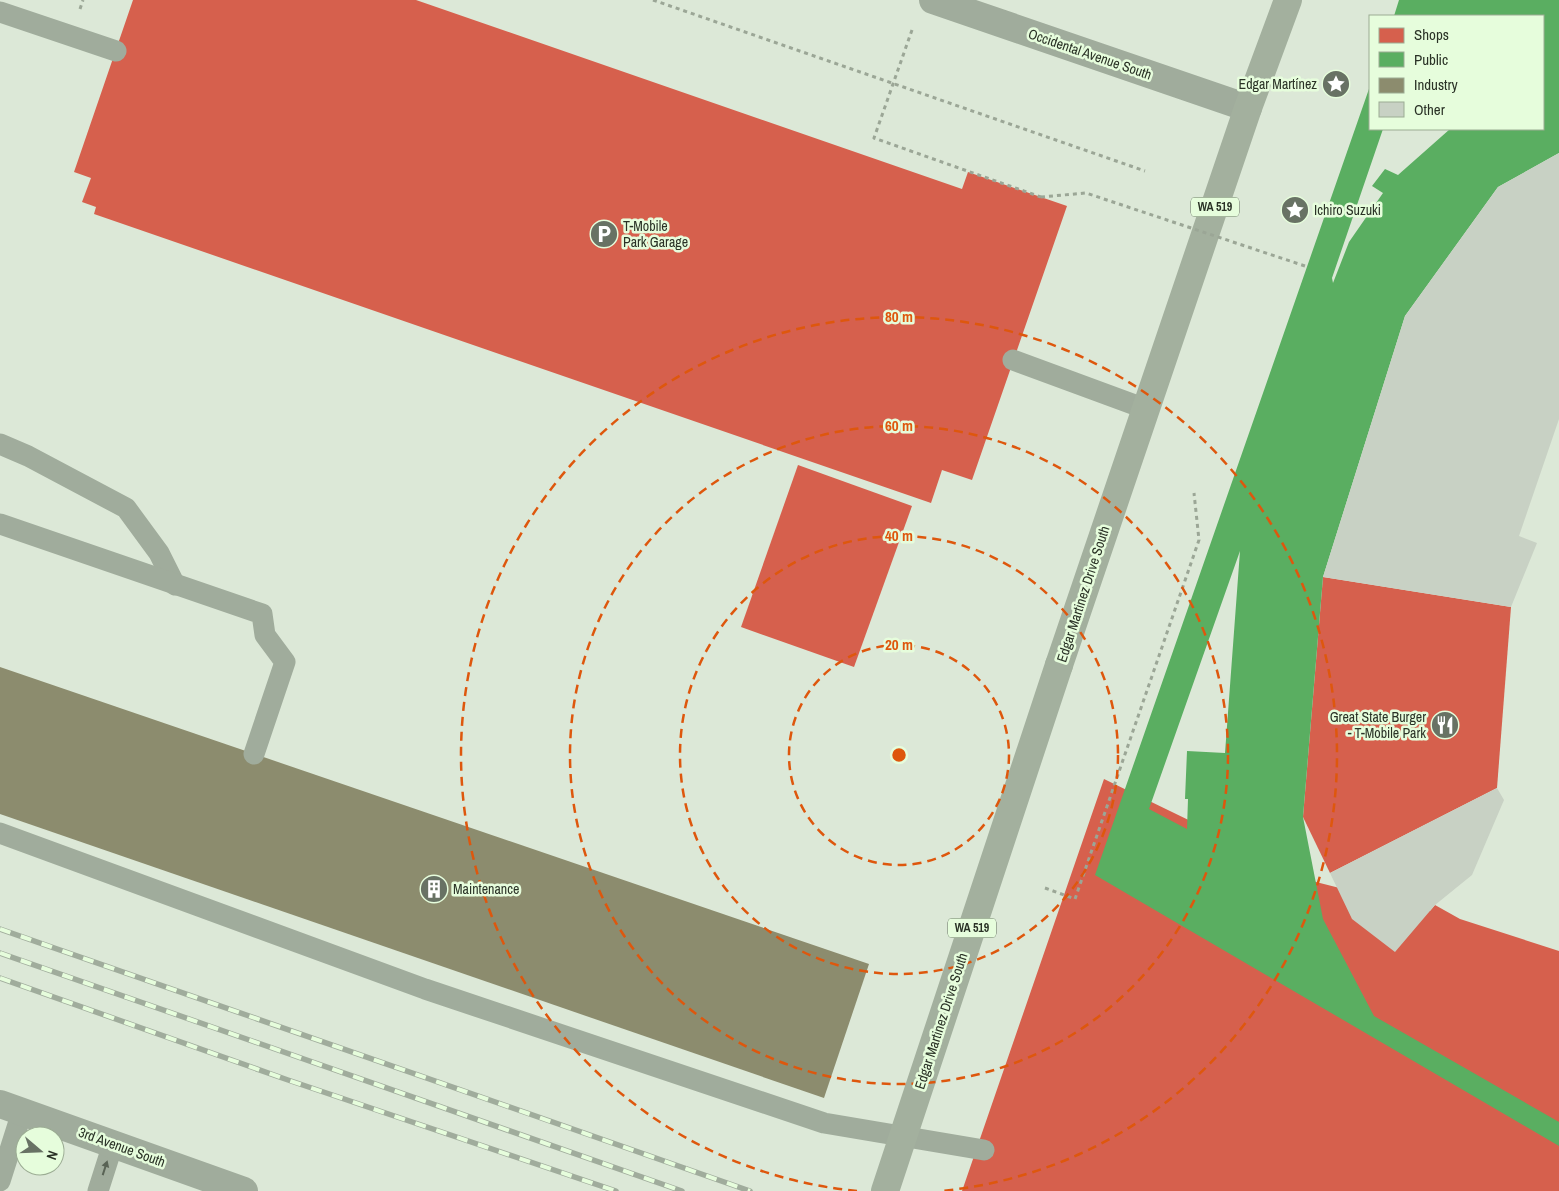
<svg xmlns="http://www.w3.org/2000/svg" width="1559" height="1191" font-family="'Archivo Narrow',sans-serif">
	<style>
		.shops { fill: #d6604d }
		.public { fill: #5aae61; fill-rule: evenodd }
		.industry { fill: #8c8c6e }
		.building { fill: #c8d1c4 }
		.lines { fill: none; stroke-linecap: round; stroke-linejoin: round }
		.path { stroke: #9ba696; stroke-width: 3; stroke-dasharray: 4 4; stroke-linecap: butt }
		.service { stroke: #a0ac9c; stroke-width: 21 }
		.minor { stroke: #a0ac9c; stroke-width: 28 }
		.primary { stroke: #a3b09e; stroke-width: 28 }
		.rail-casing { stroke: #a0ac9c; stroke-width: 5.5 }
		.rail { stroke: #e6fddc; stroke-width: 4; stroke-dasharray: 11; stroke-linecap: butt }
		.path-bridge { stroke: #9ba696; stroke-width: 3; stroke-dasharray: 4 4; stroke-linecap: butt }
		.primary-bridge { stroke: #a3b09e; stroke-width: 28 }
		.oneway { fill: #596355 }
		.ring { fill: none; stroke: #de570d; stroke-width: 2.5; stroke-dasharray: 9 6 }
		.labels { text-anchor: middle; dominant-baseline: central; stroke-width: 5; stroke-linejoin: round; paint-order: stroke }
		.shield { fill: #e6fddc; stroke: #626f5d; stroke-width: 1 }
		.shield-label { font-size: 12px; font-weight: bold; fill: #2a3226 }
		.street-label { font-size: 14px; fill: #2a3226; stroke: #e6fddc }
		.poi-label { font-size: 14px; fill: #2a3226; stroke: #e6fddc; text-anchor: start }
		.centre { fill: #de570d; stroke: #e6fddc; stroke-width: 2.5 }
		.ring-label { font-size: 15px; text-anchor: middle; font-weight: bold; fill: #de570d; stroke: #e6fddc; stroke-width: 5; stroke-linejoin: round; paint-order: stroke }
	</style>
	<rect width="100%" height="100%" fill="#dce8d7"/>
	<g class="shops">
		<polygon points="133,0 416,0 962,189 968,172 1067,206 972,480 942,470 931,503 94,214 96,207 82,202 91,178 74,172"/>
		<polygon points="798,465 912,506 854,667 741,627"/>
		<polygon points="1323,577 1511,607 1497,788 1330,873 1303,817"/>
		<polygon points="1104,779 1316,882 1430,911 1435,905 1460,919 1559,951 1559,1191 962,1191"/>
	</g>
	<path class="public" d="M1399,0H1559V153L1498,187L1405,316L1323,577L1303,817L1323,919L1374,1016L1559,1122V1146L1095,875L1370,86V129H1383L1332,278L1333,283L1349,242L1383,193L1372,186L1385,169L1398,175L1450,129H1543V16H1394ZM1240,551L1225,753L1187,751L1185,799H1188L1187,829L1149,809Z"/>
	<polygon class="industry" points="0,667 869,964 824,1098 0,814"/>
	<g class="building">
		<polygon points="1559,153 1559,419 1519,536 1537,543 1511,607 1323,577 1405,316 1498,187"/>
		<polygon points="1497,788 1504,800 1472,875 1435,905 1395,952 1352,919 1330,873"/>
	</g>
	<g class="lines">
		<g class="path">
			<polyline points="653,0 1145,171"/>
			<polyline points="80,9 83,0"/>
			<polyline points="912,30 874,138 1041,197"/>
			<polyline points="1045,888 1075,899 1199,540 1194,493"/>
		</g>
		<g class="service">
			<polyline points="0,12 116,51"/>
			<polyline points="1013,360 1146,409"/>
			<polyline points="0,444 28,456 126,508 159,553 175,585"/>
			<polyline points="0,524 262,614 265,635 285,662 254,754"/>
			<polyline points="0,833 425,989 824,1123 984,1150"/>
			<polyline points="0,1181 22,1112"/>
			<polyline points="98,1191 113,1144"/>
		</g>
		<g class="minor">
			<polyline points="933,0 1248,108"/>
			<polyline points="0,1104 244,1191"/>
		</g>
		<polyline class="primary" points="1059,665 1248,108 1288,0"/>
		<defs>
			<g id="rail">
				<polyline points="0,929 750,1191"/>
				<polyline points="0,953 682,1191"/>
				<polyline points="0,978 288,1080 616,1191"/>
			</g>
		</defs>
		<use href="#rail" class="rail-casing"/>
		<use href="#rail" class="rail"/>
		<polyline class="path-bridge" points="1041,197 1086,193 1308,267"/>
		<polyline class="primary-bridge" points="885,1191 1059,665"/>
	</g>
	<defs><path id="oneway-solid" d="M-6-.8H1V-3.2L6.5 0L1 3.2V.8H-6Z" transform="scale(1.25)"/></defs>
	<use class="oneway" href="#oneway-solid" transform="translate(105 1168) rotate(-72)"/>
	<g class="ring">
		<circle cx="899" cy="755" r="110"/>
		<circle cx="899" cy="755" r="219"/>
		<circle cx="899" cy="755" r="329"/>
		<path d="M857 1191A438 438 0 1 1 941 1191"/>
	</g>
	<defs>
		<symbol id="sight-disc" viewBox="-11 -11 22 22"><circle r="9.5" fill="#687264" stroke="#e6fddc"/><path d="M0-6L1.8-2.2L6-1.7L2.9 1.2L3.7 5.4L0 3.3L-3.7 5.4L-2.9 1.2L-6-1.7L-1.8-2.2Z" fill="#fff"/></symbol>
		<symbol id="parking-disc" viewBox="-11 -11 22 22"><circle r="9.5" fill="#687264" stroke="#e6fddc"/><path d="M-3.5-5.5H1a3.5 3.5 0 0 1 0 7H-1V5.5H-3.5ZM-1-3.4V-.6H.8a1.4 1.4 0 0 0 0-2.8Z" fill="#fff"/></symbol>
		<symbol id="restaurant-disc" viewBox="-11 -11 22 22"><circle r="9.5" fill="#687264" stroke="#e6fddc"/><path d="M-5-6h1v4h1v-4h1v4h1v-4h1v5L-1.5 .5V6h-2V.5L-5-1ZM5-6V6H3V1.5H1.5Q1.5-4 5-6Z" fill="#fff"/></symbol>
		<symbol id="building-disc" viewBox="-11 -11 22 22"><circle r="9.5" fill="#687264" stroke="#e6fddc"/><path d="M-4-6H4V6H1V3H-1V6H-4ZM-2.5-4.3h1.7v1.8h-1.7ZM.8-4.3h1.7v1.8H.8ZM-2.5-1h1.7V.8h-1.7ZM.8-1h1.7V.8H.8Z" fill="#fff"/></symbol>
	</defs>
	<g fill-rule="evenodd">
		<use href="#sight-disc" x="1320" y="68" width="32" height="32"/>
		<use href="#sight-disc" x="1279" y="194" width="32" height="32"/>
		<use href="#parking-disc" x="588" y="218" width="32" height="32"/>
		<use href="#restaurant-disc" x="1429" y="709" width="32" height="32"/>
		<use href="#building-disc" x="418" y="873" width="32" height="32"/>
	</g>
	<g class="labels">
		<g class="shield">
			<rect x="1191" y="197.5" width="48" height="19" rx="4"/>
			<rect x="948" y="918.5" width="48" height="19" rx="4"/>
		</g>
		<g class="shield-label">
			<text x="1215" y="207">WA 519</text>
			<text x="972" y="928">WA 519</text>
		</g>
		<g class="street-label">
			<text transform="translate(1090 54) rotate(19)">Occidental Avenue South</text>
			<text transform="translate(1083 594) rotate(-72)">Edgar Martinez Drive South</text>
			<text transform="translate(941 1021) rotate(-72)">Edgar Martinez Drive South</text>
			<text transform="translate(122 1147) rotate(20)">3rd Avenue South</text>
		</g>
		<g class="poi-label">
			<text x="1317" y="84" text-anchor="end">Edgar Martínez</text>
			<text x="1314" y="210">Ichiro Suzuki</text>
			<text x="623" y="226">T-Mobile<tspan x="623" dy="16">Park Garage</tspan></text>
			<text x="1426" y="717" text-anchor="end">Great State Burger<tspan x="1426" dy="16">- T-Mobile Park</tspan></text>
			<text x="453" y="889">Maintenance</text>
		</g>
	</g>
	<circle cx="899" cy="755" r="8" class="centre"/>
	<g class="ring-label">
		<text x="899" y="322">80 m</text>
		<text x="899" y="431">60 m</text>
		<text x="899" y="541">40 m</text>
		<text x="899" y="650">20 m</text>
	</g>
	<rect x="1369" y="15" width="175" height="115" fill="#e6fddc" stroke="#9bac93"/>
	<rect x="1379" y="28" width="25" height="15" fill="#d6604d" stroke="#9bac93"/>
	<text x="1414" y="40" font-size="15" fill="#2a3226">Shops</text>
	<rect x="1379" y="52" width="25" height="15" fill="#5aae61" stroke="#9bac93"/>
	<text x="1414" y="65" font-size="15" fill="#2a3226">Public</text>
	<rect x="1379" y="78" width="25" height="15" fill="#8c8c6e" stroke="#9bac93"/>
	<text x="1414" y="90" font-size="15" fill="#2a3226">Industry</text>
	<rect x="1379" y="102" width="25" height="15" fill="#c8d1c4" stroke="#9bac93"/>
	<text x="1414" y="115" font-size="15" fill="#2a3226">Other</text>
	<g transform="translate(40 1151) rotate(109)"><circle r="24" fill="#e6fddc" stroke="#9bac93"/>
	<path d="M0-4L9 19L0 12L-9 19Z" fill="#687264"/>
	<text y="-8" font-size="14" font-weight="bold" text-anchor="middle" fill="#2a3226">N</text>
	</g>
</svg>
